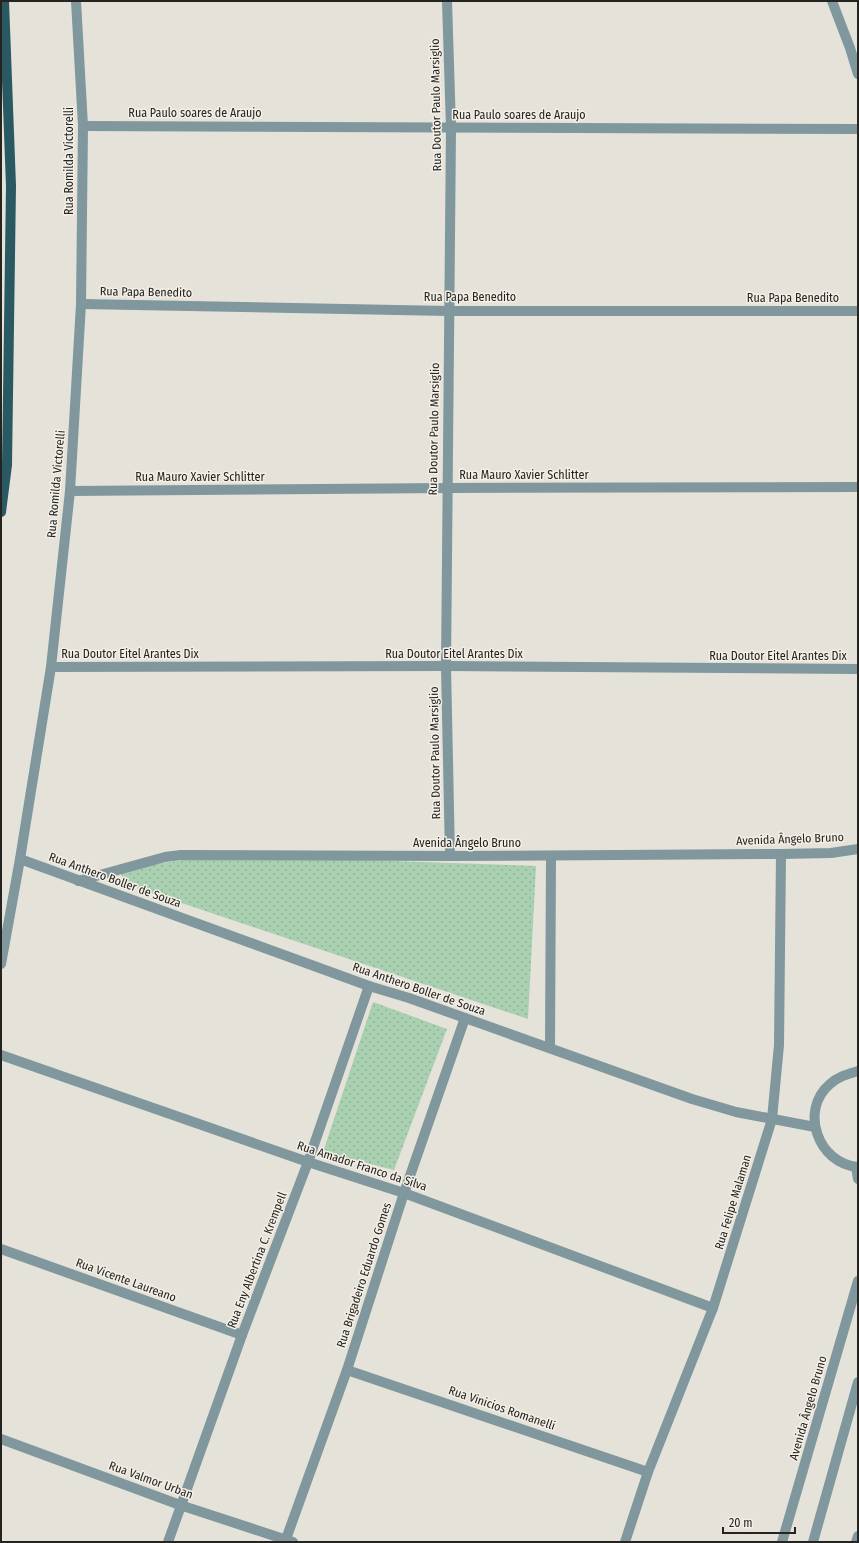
<svg xmlns="http://www.w3.org/2000/svg" width="859" height="1543" font-family="'Fira Sans Condensed',sans-serif">
	<style>
		.park { fill: url(#park-dots) }
		.lines { fill: none; stroke-linecap: round; stroke-linejoin: round }
		.minor { stroke: #7f979d; stroke-width: 10 }
		.major { stroke: #2a5964; stroke-width: 10 }
		.labels { text-anchor: middle; dominant-baseline: central; stroke-width: 3; stroke-linejoin: round; paint-order: stroke }
		.street-label { font-size: 12px; fill: #252421; stroke: #f3efe7 }
	</style>
	<defs>
		<pattern id="park-dots" width="8" height="8" patternUnits="userSpaceOnUse"><rect width="8" height="8" fill="#a9d0b0"/><path d="M2 2h.1M6 6h.1" fill="none" stroke="#91b297" stroke-width="1.8" stroke-linecap="round"/></pattern>
	</defs>
	<rect width="100%" height="100%" fill="#e5e2d9"/>
	<g class="park">
		<polygon points="220,855 536,866 528,1019 125,884 119,869"/>
		<polygon points="373,1002 447,1029 394,1170 323,1152"/>
	</g>
	<g class="lines">
		<g class="minor">
			<polyline points="447,1 451,128 446,666 450,856"/>
			<polyline points="832,1 850,48 858,74"/>
			<polyline points="83,126 858,129"/>
			<polyline points="81,304 449,311 858,311"/>
			<polyline points="70,491 447,488 858,487"/>
			<polyline points="51,667 446,666 858,669"/>
			<polyline points="20,859 369,986 409,998 692,1099 736,1112 815,1127"/>
			<polyline points="78,881 165,857 181,855 450,856 781,854 831,853 858,849"/>
			<polyline points="1,964 20,859 51,667 70,491 81,304 83,126 76,1"/>
			<polyline points="550,1048 551,856"/>
			<polyline points="1,1055 308,1162 404,1193 713,1308"/>
			<path d="M858,1071C848,1074 839,1076 830,1084C799,1110 818,1164 858,1167"/>
			<polyline points="856,1167 858,1179"/>
			<polyline points="1,1249 242,1335"/>
			<polyline points="347,1370 648,1472"/>
			<polyline points="1,1439 180,1505 293,1542"/>
			<polyline points="286,1539 347,1370 404,1193 465,1018"/>
			<polyline points="168,1542 242,1335 308,1162 369,986"/>
			<polyline points="625,1542 648,1472 713,1308 772,1119 779,1045 781,854"/>
			<polyline points="782,1542 858,1281"/>
			<polyline points="813,1542 858,1382"/>
			<polyline points="856,1542 858,1536"/>
		</g>
		<polyline class="major" points="1,512 7,465 11,186 4,1"/>
	</g>
	<g class="labels">
		<g class="street-label">
			<text transform="translate(436 105) rotate(-91)">Rua Doutor Paulo Marsiglio</text>
			<text x="195" y="113">Rua Paulo soares de Araujo</text>
			<text x="519" y="115">Rua Paulo soares de Araujo</text>
			<text transform="translate(69 161) rotate(-90)">Rua Romilda Victorelli</text>
			<text transform="translate(146 292) rotate(1)">Rua Papa Benedito</text>
			<text x="470" y="297">Rua Papa Benedito</text>
			<text x="793" y="298">Rua Papa Benedito</text>
			<text transform="translate(434 429) rotate(-89)">Rua Doutor Paulo Marsiglio</text>
			<text x="524" y="475">Rua Mauro Xavier Schlitter</text>
			<text x="200" y="477">Rua Mauro Xavier Schlitter</text>
			<text transform="translate(56 484) rotate(-85)">Rua Romilda Victorelli</text>
			<text x="130" y="654">Rua Doutor Eitel Arantes Dix</text>
			<text x="454" y="654">Rua Doutor Eitel Arantes Dix</text>
			<text x="778" y="656">Rua Doutor Eitel Arantes Dix</text>
			<text transform="translate(435 753) rotate(-91)">Rua Doutor Paulo Marsiglio</text>
			<text transform="translate(790 839) rotate(-2)">Avenida Ângelo Bruno</text>
			<text x="467" y="843">Avenida Ângelo Bruno</text>
			<text transform="translate(115 880) rotate(20)">Rua Anthero Boller de Souza</text>
			<text transform="translate(419 989) rotate(19)">Rua Anthero Boller de Souza</text>
			<text transform="translate(362 1166) rotate(18)">Rua Amador Franco da Silva</text>
			<text transform="translate(733 1202) rotate(-73)">Rua Felipe Malaman</text>
			<text transform="translate(257 1260) rotate(-69)">Rua Eny Albertina C. Krempell</text>
			<text transform="translate(364 1275) rotate(-72)">Rua Brigadeiro Eduardo Gomes</text>
			<text transform="translate(126 1280) rotate(20)">Rua Vicente Laureano</text>
			<text transform="translate(502 1408) rotate(19)">Rua Vinicios Romanelli</text>
			<text transform="translate(808 1408) rotate(-74)">Avenida Ângelo Bruno</text>
			<text transform="translate(151 1480) rotate(20)">Rua Valmor Urban</text>
		</g>
	</g>
	<rect width="859" height="1543" fill="none" stroke="#252421" stroke-width="4"/>
	<path d="M723 1527v6h72v-6" fill="none" stroke="#252421" stroke-width="2"/>
	<text x="729" y="1527" font-size="12" fill="#252421" stroke="#f3efe7" stroke-width="3" paint-order="stroke">20 m</text>
</svg>
